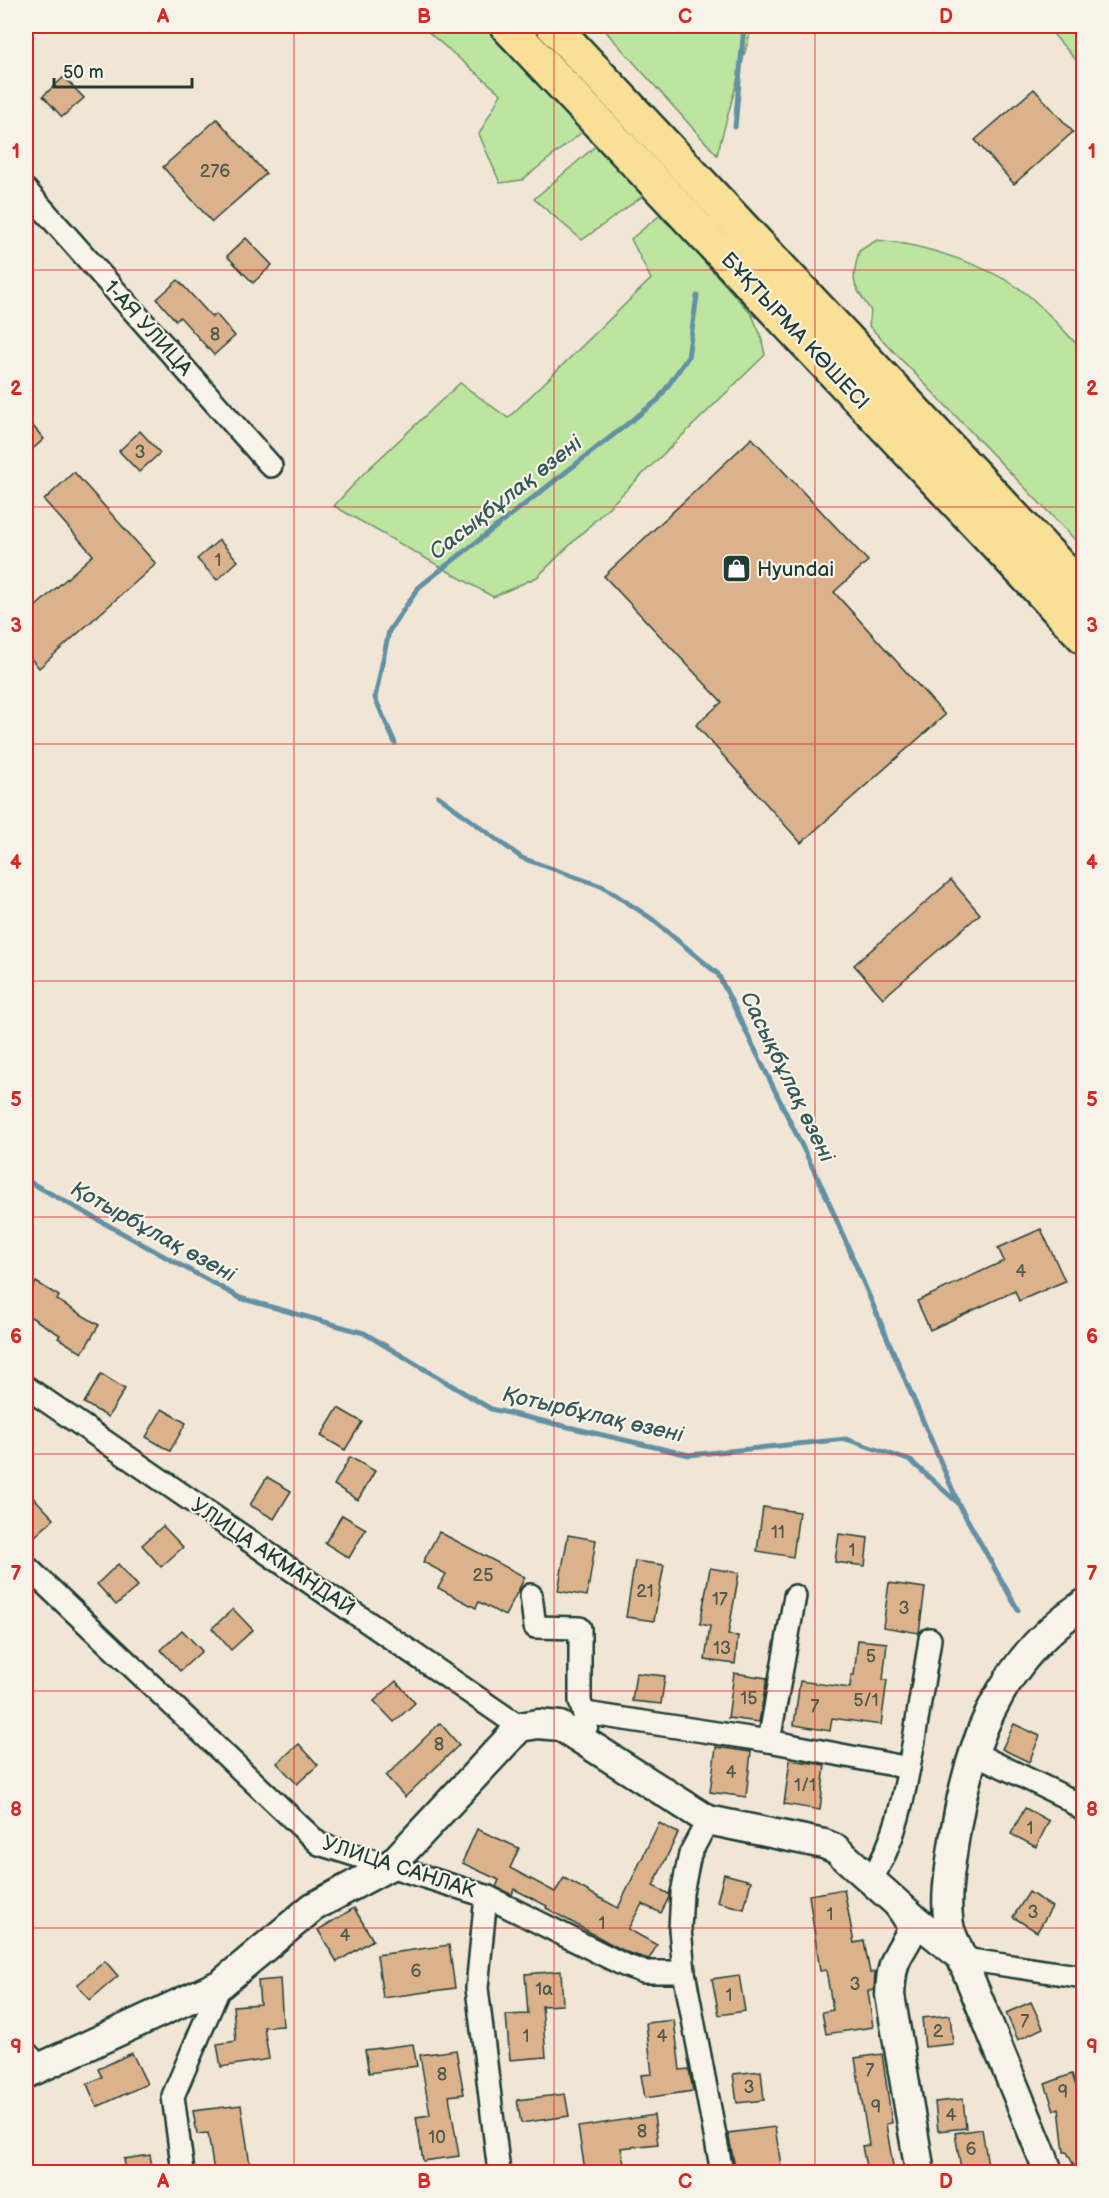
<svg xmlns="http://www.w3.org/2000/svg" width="1109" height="2198" font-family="'Balsamiq Sans',sans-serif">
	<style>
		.green { fill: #bde5a0; stroke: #6e916a; stroke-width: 1.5 }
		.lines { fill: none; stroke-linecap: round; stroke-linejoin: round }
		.stream { stroke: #6290a4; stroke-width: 5 }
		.building { fill: #dbb28c; stroke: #1f3d34; stroke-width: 1.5 }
		.street-casing { stroke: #1f3d34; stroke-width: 26 }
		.secondary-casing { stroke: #1f3d34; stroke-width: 33 }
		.primary-casing { stroke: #1f3d34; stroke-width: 38 }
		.street { stroke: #f7f3e8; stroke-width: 21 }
		.secondary { stroke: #f7f3e8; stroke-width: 28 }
		.primary { stroke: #fadf96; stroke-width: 33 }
		.grid { fill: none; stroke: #d62828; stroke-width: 1.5; stroke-opacity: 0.55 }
		.labels { text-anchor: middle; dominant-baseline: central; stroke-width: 4.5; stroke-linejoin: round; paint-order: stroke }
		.number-label { font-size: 18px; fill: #4e5a4a }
		.street-label { font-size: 21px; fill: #1f3d34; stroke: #f7f3e8 }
		.poi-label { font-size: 21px; fill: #1f3d34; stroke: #f7f3e8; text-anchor: start }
		.water-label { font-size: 22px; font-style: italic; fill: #355959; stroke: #f7f3e8 }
		.neatline { fill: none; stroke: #d62828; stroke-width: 2 }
		.grid-label { font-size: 20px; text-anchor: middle; font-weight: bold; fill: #d62828 }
	</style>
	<rect width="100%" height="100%" fill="#f1e6d6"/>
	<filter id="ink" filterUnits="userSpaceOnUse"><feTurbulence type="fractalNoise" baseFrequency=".0167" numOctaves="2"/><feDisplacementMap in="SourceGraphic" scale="12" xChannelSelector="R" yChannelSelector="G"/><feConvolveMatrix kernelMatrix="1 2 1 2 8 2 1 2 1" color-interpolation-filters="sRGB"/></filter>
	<g filter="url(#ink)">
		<g class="green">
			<polygon points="421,26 490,26 586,129 522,180 500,183 479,134 501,94"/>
			<polygon points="601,26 752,26 717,155"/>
			<polygon points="1046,26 1083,26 1083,68"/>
			<polygon points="599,143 647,193 582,240 534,199"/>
			<polygon points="659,216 680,234 752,315 761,336 765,355 537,577 493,597 334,506 362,475 460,383 508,418 651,279 631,239"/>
			<path d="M877,240C923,244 992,266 1028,295C1048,312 1065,332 1083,351V548L869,326L871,311C853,283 850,285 859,251Z"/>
		</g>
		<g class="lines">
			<g class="stream">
				<polyline points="735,127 744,26"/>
				<polyline points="395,743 375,698 389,631 419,587 658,400 688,357 697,296"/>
				<polyline points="438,796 522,858 604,887 652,919 718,974 824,1191 957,1500"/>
				<polyline points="26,1180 240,1298 364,1333 491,1409 689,1455 846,1439 911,1461 958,1503 1018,1610"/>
			</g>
		</g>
		<g class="building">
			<polygon points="64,77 84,98 62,117 43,96"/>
			<polygon points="1034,89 1073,132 1014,184 975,140"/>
			<polygon points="217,119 266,174 212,222 163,167"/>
			<polygon points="246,238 272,265 253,283 227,256"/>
			<polygon points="178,280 212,317 216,314 235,336 214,355 180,317 176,321 157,299"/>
			<polygon points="26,418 44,439 26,455"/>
			<polygon points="140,431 160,453 139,472 119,451"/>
			<polygon points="752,438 868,561 834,592 945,715 801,843 696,725 722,702 604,576"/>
			<polygon points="74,472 156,564 39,668 26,653 26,615 93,555 44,500"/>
			<polygon points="219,540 238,561 217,580 197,559"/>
			<polygon points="951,880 980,914 883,998 854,965"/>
			<polygon points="1041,1229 1065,1281 1019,1301 1015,1291 930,1330 917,1301 1004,1261 998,1248"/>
			<polygon points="36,1282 59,1296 57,1300 99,1325 82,1353 58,1338 60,1335 26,1314 26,1299"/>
			<polygon points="101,1374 125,1389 108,1417 84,1403"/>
			<polygon points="338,1408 362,1422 345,1450 321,1436"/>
			<polygon points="162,1409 186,1423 170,1451 146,1437"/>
			<polygon points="350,1457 375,1471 358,1500 334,1485"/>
			<polygon points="267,1477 291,1491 274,1519 250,1505"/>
			<polygon points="34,1498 54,1519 32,1539 26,1531 26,1506"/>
			<polygon points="763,1507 799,1512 793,1557 757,1551"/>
			<polygon points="342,1515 366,1529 349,1558 325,1543"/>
			<polygon points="163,1526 183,1547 161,1567 142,1545"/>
			<polygon points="439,1532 525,1577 505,1616 479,1602 476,1608 438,1588 446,1574 423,1562"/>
			<polygon points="839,1534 868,1538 865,1566 835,1562"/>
			<polygon points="568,1535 596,1540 587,1596 558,1591"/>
			<polygon points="635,1561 664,1565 654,1621 626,1617"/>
			<polygon points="118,1564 138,1586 116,1605 97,1584"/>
			<polygon points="710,1568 739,1573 728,1635 738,1636 735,1664 705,1660 710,1626 700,1624"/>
			<polygon points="889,1583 925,1588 919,1633 883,1627"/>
			<polygon points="233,1609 253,1630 231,1650 212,1628"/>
			<polygon points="182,1630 202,1651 180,1671 161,1650"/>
			<polygon points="858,1640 887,1643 883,1680 887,1680 881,1725 832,1718 830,1731 794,1725 800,1681 850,1688 851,1675 854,1675"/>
			<polygon points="636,1673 665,1676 661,1704 632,1701"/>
			<polygon points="734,1673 767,1678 759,1722 728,1718"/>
			<polygon points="396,1681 415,1703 394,1722 374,1701"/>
			<polygon points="440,1723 459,1745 405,1797 386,1776"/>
			<polygon points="1014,1724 1040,1736 1029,1762 1002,1749"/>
			<polygon points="299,1744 318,1765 297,1784 277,1763"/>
			<polygon points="716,1747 751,1752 746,1797 710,1792"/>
			<polygon points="790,1760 825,1765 820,1810 784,1804"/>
			<polygon points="1025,1808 1049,1821 1036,1847 1011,1834"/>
			<polygon points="659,1823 678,1833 653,1886 669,1894 669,1897 661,1913 642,1904 628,1929 657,1945 649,1959 629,1953 613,1945 546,1908 547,1906 514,1889 512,1895 496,1887 499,1880 462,1863 477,1829 519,1848 510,1868 555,1892 564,1878 618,1908"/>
			<polygon points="724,1874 751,1881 744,1909 717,1902"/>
			<polygon points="844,1889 854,1943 864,1941 870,1973 875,1972 874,1990 868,1991 873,2027 826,2034 822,2012 833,2010 826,1970 820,1971 809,1895"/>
			<polygon points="1029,1892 1052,1907 1037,1932 1013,1917"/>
			<polygon points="354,1908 373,1940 337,1962 318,1930"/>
			<polygon points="449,1945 455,1988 383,1998 377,1955"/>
			<polygon points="105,1961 118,1976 90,2000 77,1985"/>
			<polygon points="561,1971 563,2005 542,2006 546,2057 510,2060 506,2015 528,2014 525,1974"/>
			<polygon points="739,1975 745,2011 719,2015 712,1979"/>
			<polygon points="280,1979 283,2026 264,2027 269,2059 221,2067 217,2044 236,2041 233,2006 260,2004 258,1981"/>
			<polygon points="1031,2002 1043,2028 1018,2040 1006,2013"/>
			<polygon points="950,2015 953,2044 925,2047 922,2018"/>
			<polygon points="674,2020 680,2070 689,2069 693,2091 645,2098 641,2075 652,2074 646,2023"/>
			<polygon points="413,2044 417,2066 369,2073 365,2050"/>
			<polygon points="456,2050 464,2094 449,2096 459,2156 423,2161 416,2117 430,2115 420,2055"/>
			<polygon points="132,2053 147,2084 97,2107 87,2084 102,2077 98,2069"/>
			<polygon points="882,2054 892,2123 886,2124 894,2172 867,2172 862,2146 869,2145 855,2058"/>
			<polygon points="761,2071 764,2100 737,2103 733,2074"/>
			<polygon points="1072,2074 1083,2106 1083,2172 1077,2172 1067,2152 1064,2152 1059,2108 1054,2110 1045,2084"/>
			<polygon points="565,2094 569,2116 521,2123 517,2100"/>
			<polygon points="963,2099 966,2128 938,2131 935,2102"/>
			<polygon points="241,2105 251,2172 214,2172 208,2133 197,2134 193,2111"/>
			<polygon points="654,2115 658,2144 621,2148 624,2164 585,2170 578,2127"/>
			<polygon points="775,2127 782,2172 736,2172 728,2133"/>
			<polygon points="982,2129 988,2165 961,2169 955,2133"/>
			<polygon points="150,2155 153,2172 126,2172 124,2159"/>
		</g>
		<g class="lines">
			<defs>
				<g id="street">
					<polyline points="26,190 271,466"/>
					<polyline points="26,1387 520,1727"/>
					<polyline points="26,1566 319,1844 486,1896 624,1965 644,1972 684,1972"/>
					<polyline points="531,1595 535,1627 580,1628 580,1701 587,1726"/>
					<polyline points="585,1713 769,1741 909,1768"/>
					<polyline points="769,1741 795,1596"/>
					<polyline points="974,1753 1065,1797 1084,1811"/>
					<polyline points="708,1820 690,1854 682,1893 680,1929 684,1972 722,2172"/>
					<path d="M870,1881C898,1839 905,1789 914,1740C919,1706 925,1673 930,1639"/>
					<polyline points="486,1896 477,1988 499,2172"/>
					<polyline points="964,1959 1084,1977"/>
					<polyline points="26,2052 39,2066"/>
					<polyline points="183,2172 173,2096 221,1984"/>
				</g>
				<g id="secondary">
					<path d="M899,1906C919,1933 910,1931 897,1957C891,1969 891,1981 890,1995L920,2172"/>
					<polyline points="26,2074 221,1984 313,1907 391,1865 520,1727 538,1724 560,1726 708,1820 824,1844 836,1849 917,1921 964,1959"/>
					<path d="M1048,2172L1042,2155L950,1930C944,1903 949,1875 953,1847C967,1748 997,1662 1084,1604"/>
				</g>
				<g id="primary">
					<polyline points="507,26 1084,637"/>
					<polyline points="553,26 1084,592"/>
				</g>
			</defs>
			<use href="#street" class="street-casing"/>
			<use href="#secondary" class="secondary-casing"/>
			<use href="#primary" class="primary-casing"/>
			<use href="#street" class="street"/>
			<use href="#secondary" class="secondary"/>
			<use href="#primary" class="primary"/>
		</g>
	</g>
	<path class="grid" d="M294,26V2172M554,26V2172M815,26V2172M26,270H1084M26,507H1084M26,744H1084M26,981H1084M26,1217H1084M26,1454H1084M26,1691H1084M26,1928H1084"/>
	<defs>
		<symbol id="shop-square" viewBox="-11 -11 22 22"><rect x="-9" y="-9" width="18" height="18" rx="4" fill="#1f3d34" stroke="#f7f3e8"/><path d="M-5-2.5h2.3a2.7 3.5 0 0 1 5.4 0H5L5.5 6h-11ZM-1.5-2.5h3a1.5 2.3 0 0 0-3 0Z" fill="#fff"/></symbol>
	</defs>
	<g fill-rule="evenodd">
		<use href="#shop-square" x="720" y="552" width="33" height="33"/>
	</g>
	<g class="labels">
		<g class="number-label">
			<text x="215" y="171">276</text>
			<text x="215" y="334">8</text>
			<text x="140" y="452">3</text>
			<text x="218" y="560">1</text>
			<text x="1021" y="1271">4</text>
			<text x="778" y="1532">11</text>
			<text x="852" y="1550">1</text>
			<text x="483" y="1575">25</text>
			<text x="645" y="1591">21</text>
			<text x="720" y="1599">17</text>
			<text x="904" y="1608">3</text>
			<text x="722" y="1648">13</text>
			<text x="871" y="1656">5</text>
			<text x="749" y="1698">15</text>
			<text x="866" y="1700">5/1</text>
			<text x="815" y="1706">7</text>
			<text x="439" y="1744">8</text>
			<text x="731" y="1772">4</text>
			<text x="805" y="1785">1/1</text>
			<text x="1030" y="1828">1</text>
			<text x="1033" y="1912">3</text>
			<text x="830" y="1914">1</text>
			<text x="602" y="1923">1</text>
			<text x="345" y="1935">4</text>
			<text x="416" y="1971">6</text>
			<text x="855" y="1984">3</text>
			<text x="544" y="1989">1а</text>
			<text x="729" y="1995">1</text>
			<text x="1025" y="2021">7</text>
			<text x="938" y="2031">2</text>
			<text x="526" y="2036">1</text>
			<text x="662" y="2036">4</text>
			<text x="870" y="2070">7</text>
			<text x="442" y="2074">8</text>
			<text x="749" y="2087">3</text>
			<text x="1063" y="2092">9</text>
			<text x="876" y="2107">9</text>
			<text x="951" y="2115">4</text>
			<text x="642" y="2131">8</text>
			<text x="437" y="2137">10</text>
			<text x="971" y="2149">6</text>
		</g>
		<g class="street-label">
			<text transform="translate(148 328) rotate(48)">1-АЯ УЛИЦА</text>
			<text transform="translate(795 331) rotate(47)">БҰҚТЫРМА КӨШЕСІ</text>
			<text transform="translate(273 1557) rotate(34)">УЛИЦА АКМАНДАЙ</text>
			<text transform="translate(399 1867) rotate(18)">УЛИЦА САНЛАК</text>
		</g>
		<g class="poi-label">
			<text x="757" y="569">Hyundai</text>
		</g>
		<g class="water-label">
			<text transform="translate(506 498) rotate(-38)">Сасықбұлақ өзені</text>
			<text transform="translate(787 1077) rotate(64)">Сасықбұлақ өзені</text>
			<text transform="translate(153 1232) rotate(29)">Қотырбұлақ өзені</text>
			<text transform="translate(593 1415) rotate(13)">Қотырбұлақ өзені</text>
		</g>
	</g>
	<rect width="1109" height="2198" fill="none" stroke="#f7f3e8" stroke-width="66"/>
	<path d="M54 78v9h138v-9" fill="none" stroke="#1f3d34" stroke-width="3"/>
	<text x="63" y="78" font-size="18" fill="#1f3d34" stroke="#f7f3e8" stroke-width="4.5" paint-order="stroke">50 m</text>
	<rect x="33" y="33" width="1043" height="2132" class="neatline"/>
	<g class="grid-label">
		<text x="163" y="23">A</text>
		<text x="424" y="23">B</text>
		<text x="685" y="23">C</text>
		<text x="946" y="23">D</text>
		<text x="16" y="158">1</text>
		<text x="1092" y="158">1</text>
		<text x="16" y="395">2</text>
		<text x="1092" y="395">2</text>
		<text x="16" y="632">3</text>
		<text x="1092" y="632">3</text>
		<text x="16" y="869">4</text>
		<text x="1092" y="869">4</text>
		<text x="16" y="1106">5</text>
		<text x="1092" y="1106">5</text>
		<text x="16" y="1343">6</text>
		<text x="1092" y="1343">6</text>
		<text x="16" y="1580">7</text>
		<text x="1092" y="1580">7</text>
		<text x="16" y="1816">8</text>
		<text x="1092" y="1816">8</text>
		<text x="16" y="2053">9</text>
		<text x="1092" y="2053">9</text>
		<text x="163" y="2188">A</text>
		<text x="424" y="2188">B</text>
		<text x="685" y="2188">C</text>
		<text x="946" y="2188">D</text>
	</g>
</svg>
